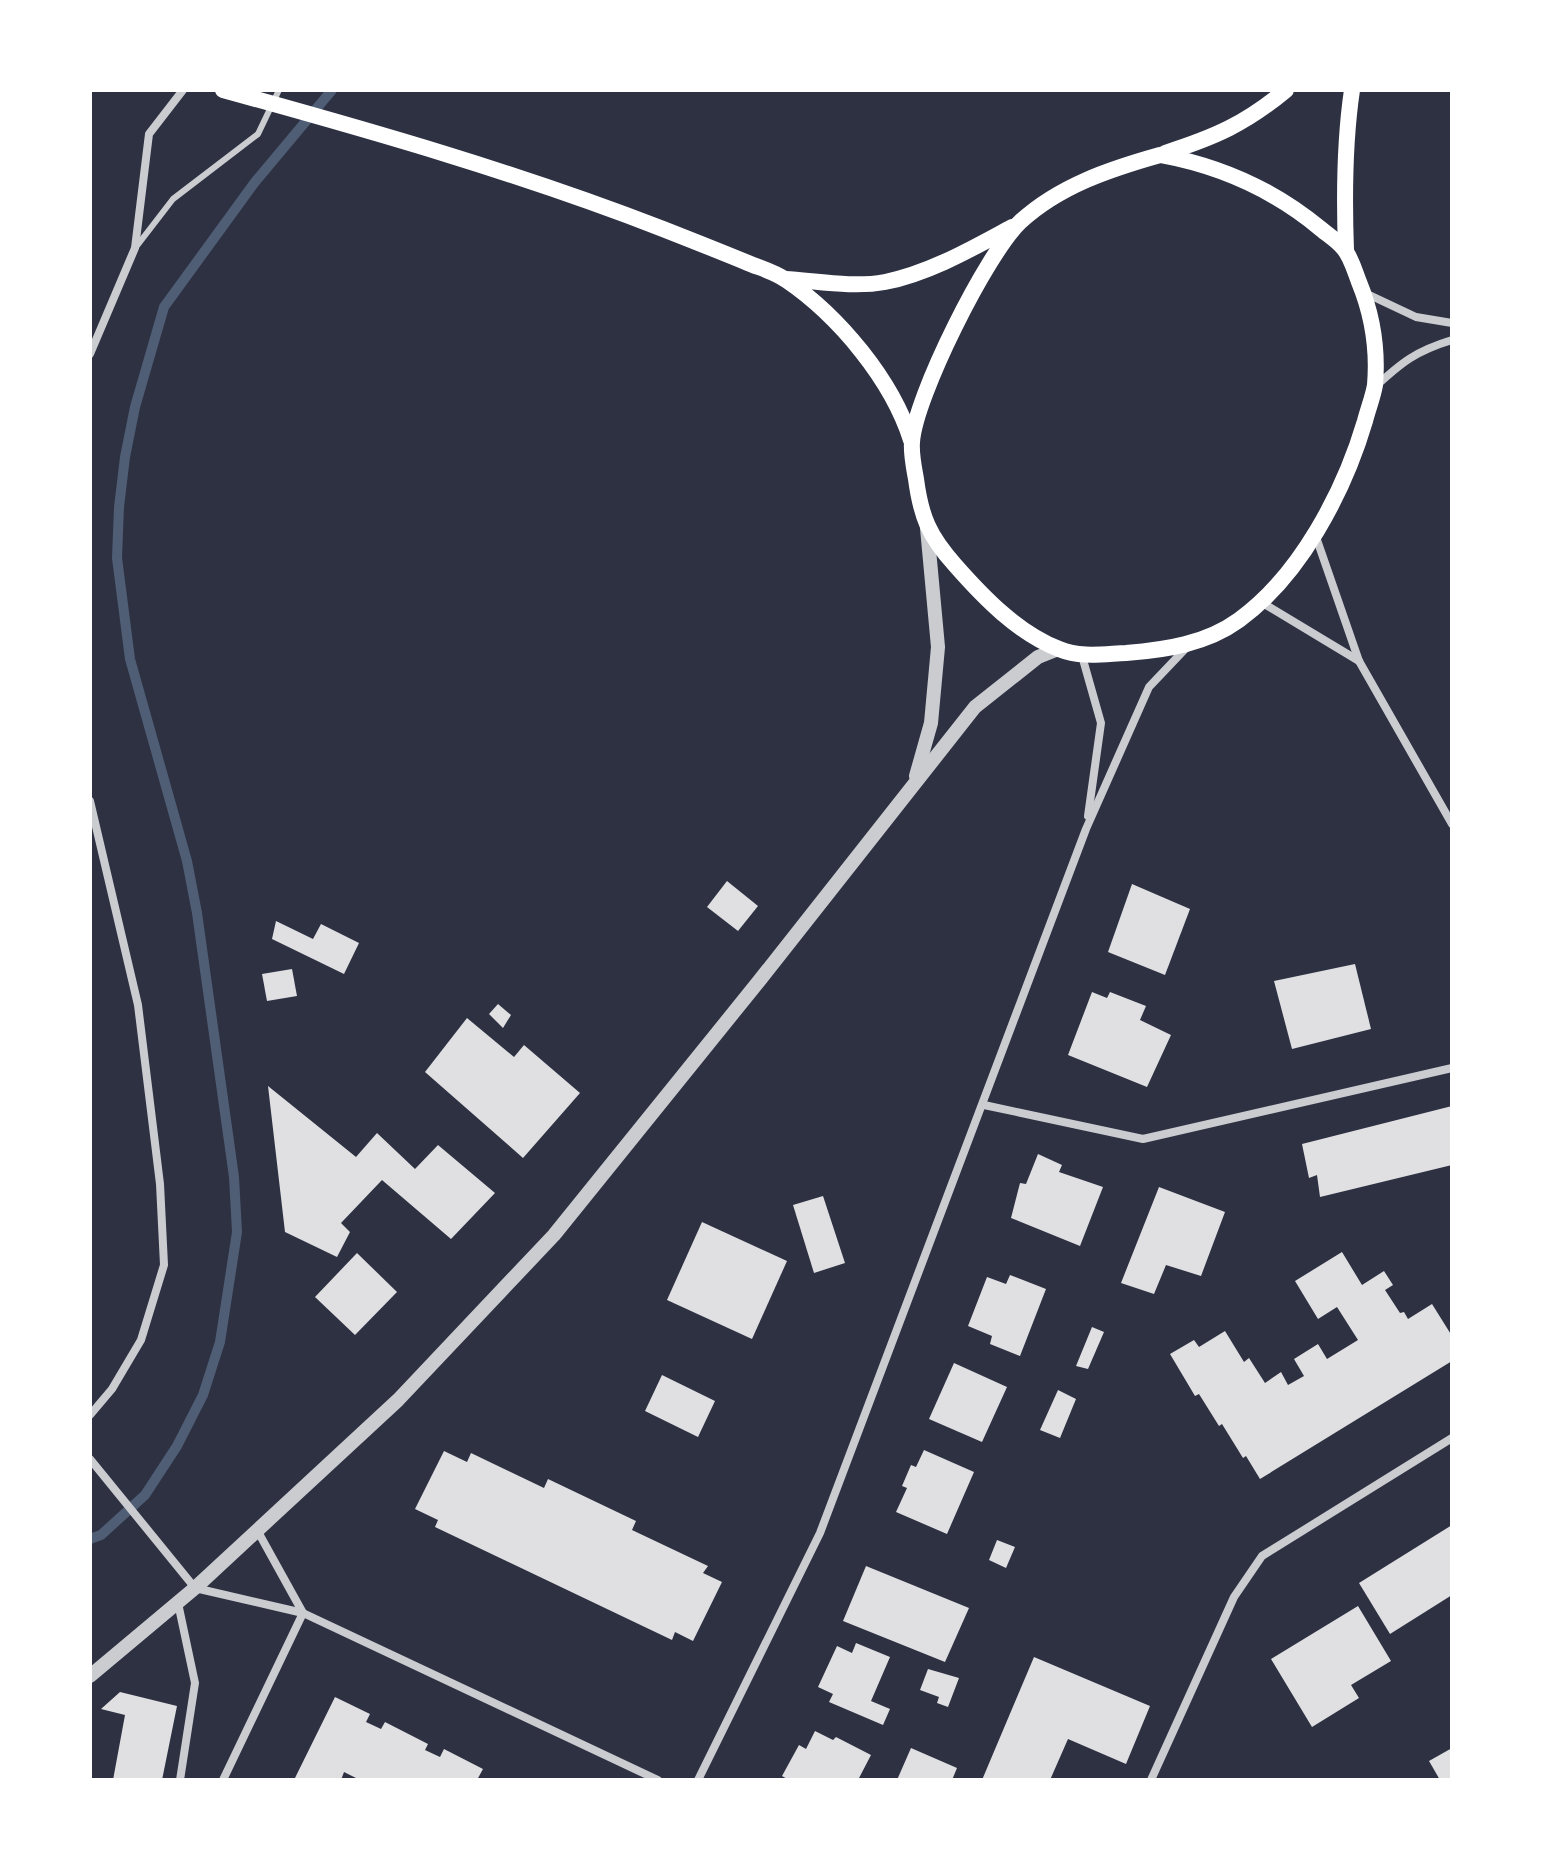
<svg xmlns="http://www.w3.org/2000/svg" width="1542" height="1870" font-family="Karla,sans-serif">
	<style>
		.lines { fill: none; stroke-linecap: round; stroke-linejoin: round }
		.stream { stroke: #4f5d75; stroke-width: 10 }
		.building { fill: #e0e0e3 }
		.service { stroke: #caccd0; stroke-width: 6 }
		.minor { stroke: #caccd0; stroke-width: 8 }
		.tertiary { stroke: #caccd0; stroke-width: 14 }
		.secondary { stroke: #fff; stroke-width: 16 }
	</style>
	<rect width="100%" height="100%" fill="#2d3142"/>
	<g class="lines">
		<polyline class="stream" points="90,1539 101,1535 145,1495 177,1446 203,1395 220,1342 237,1232 234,1177 197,913 187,861 130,659 117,558 119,507 125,457 135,407 164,307 255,182 332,90"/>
	</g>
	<g class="building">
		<polygon points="727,881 758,906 738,931 707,907"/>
		<polygon points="1132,884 1190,909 1165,975 1108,952"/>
		<polygon points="276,921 313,939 321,924 359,943 344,974 272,939"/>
		<polygon points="1355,964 1371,1029 1292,1049 1274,981"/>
		<polygon points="292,969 297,996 267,1001 262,974"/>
		<polygon points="1092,992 1107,998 1110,992 1146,1006 1140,1020 1171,1035 1147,1087 1068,1055"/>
		<polygon points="498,1004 511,1015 503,1028 489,1014"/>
		<polygon points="467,1018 514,1057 524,1045 580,1093 523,1158 425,1072"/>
		<polygon points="268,1086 356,1157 377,1133 415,1169 438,1145 495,1193 451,1239 382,1180 341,1223 350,1232 337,1257 285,1232"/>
		<polygon points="1452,1106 1452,1165 1320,1197 1317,1175 1309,1178 1302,1144"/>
		<polygon points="1038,1154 1062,1165 1059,1172 1103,1187 1080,1246 1011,1218 1020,1183 1026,1184"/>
		<polygon points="1159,1187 1225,1212 1201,1276 1166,1265 1154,1294 1121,1283"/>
		<polygon points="823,1196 845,1263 814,1273 793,1205"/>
		<polygon points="702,1222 787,1261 752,1339 667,1300"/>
		<polygon points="1342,1252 1362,1285 1384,1271 1393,1285 1385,1290 1400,1313 1404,1312 1408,1319 1432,1304 1452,1336 1452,1361 1260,1479 1246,1456 1243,1458 1222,1424 1219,1426 1199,1394 1195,1396 1170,1354 1194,1340 1199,1347 1225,1331 1244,1362 1249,1358 1265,1383 1281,1372 1288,1385 1304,1376 1294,1359 1318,1344 1327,1359 1358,1340 1337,1307 1318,1319 1295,1281"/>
		<polygon points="357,1253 397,1292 355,1335 315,1297"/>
		<polygon points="1010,1275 1046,1289 1020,1356 990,1344 992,1336 968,1326 987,1277 1006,1284"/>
		<polygon points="1092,1327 1104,1332 1088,1369 1076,1366"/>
		<polygon points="954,1363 1007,1387 982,1442 929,1419"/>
		<polygon points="662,1375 715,1401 698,1437 645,1411"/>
		<polygon points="1058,1390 1076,1399 1060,1438 1040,1430"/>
		<polygon points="924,1450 974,1472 947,1534 896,1512 907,1488 902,1486 911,1465 916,1467"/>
		<polygon points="444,1451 467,1462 471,1453 544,1488 548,1479 636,1521 632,1530 708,1566 703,1573 722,1582 693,1641 675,1632 672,1640 435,1527 438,1520 415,1509"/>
		<polygon points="1452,1525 1452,1595 1390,1634 1359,1583"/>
		<polygon points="997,1540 1015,1547 1006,1568 989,1560"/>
		<polygon points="866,1566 969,1608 945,1662 843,1621"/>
		<polygon points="1358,1606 1391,1661 1351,1685 1359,1698 1312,1727 1271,1659"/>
		<polygon points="856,1643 890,1657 871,1701 890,1709 883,1725 829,1702 833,1694 818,1687 837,1646 852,1653"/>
		<polygon points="1034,1657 1150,1706 1126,1764 1068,1739 1050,1780 982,1780"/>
		<polygon points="928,1669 959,1678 948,1707 937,1703 939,1697 920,1690"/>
		<polygon points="120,1692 177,1706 162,1780 113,1780 125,1715 101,1709"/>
		<polygon points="335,1697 370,1714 366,1722 381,1729 385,1722 428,1744 425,1750 440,1757 444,1749 483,1769 477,1780 360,1780 344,1772 341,1780 294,1780"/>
		<polygon points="815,1731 833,1740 836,1737 871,1755 858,1780 789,1780 782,1776 799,1745 806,1749"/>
		<polygon points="911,1748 957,1768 952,1780 897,1780"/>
		<polygon points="1452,1748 1452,1780 1440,1780 1429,1761"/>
	</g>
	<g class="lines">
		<polyline class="service" points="136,247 173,199 258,134 279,90"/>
		<g class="minor">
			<polyline points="1363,292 1416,317 1452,323"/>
			<polyline points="90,354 135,248 149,134 183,90"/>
			<path d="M1375,387C1402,362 1416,351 1452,340"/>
			<polyline points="1315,534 1359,661 1452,824"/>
			<polyline points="1261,602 1359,661"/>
			<polyline points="1082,656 1101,723 1088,816"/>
			<polyline points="90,801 138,1005 160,1184 164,1265 141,1340 112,1389 90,1415"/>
			<polyline points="984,1105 1143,1139 1452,1068"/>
			<polyline points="90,1459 195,1588 303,1613 658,1780"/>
			<polyline points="257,1530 303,1613"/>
			<polyline points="178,1603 195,1683 180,1780"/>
			<polyline points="223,1780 303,1613"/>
			<polyline points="698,1780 820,1533 1086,829 1149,687 1188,646"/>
			<polyline points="1151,1780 1234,1597 1262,1556 1452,1438"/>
		</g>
		<g class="tertiary">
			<polyline points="916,776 931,723 938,647 927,528"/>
			<polyline points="90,1676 195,1588 398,1400 554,1235 759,981 975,707 1038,657 1058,649"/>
		</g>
		<g class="secondary">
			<path d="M223,90C372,131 519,173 663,229C691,240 719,251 748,263C760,268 775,272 786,280C839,316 892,380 911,440"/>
			<path d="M1165,153C1215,137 1245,124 1286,90"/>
			<path d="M1160,155C1221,166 1273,189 1321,229C1328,235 1338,241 1344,249C1351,257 1355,272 1359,282C1373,316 1378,349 1375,385C1373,397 1368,409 1365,421C1344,492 1300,576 1239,620C1206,644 1165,650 1126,653C1103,654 1081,658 1059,649C1018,633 984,598 955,565C929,536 921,517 916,479C914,468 911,454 912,442C915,397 987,253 1020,222C1059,186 1110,169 1160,155Z"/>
			<path d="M1346,250C1344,196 1344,144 1352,90"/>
			<path d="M785,279C817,281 853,288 885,282C930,273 973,248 1012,227"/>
		</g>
	</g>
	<rect width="1542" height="1870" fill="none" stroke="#ffffff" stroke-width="184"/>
</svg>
